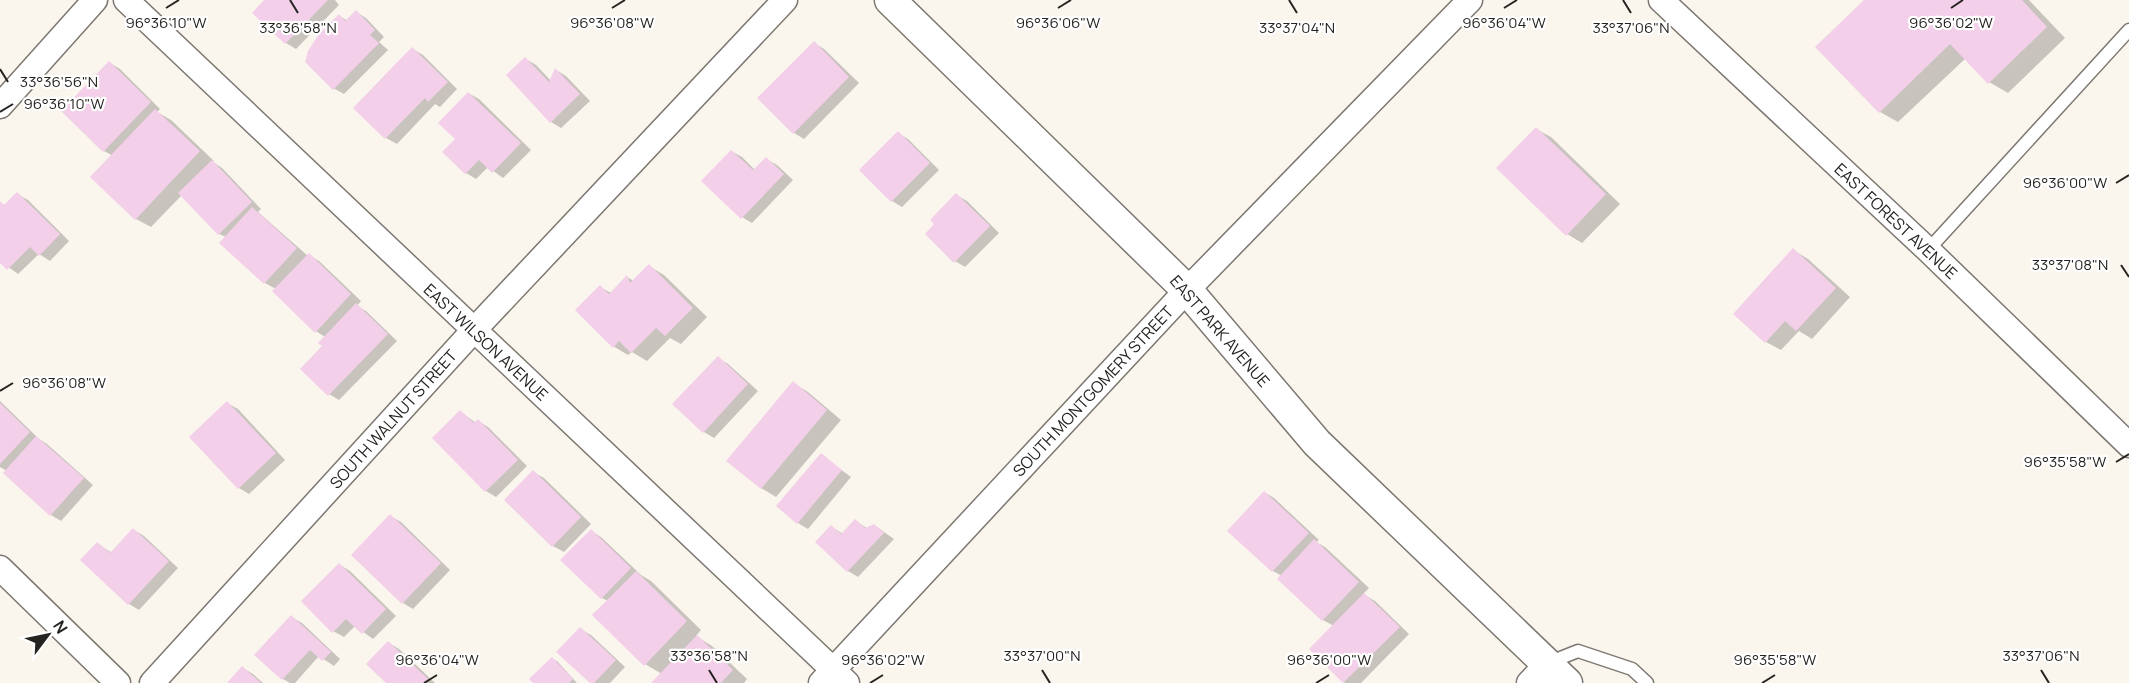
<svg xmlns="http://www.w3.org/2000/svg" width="2129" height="683" font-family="Manrope,sans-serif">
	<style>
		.shadow { fill: #0003 }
		.building { fill: #f3cfe9 }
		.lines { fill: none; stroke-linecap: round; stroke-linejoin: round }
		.service-casing { stroke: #7c7770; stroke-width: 15 }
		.minor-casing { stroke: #7c7770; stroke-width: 27 }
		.tertiary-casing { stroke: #7c7770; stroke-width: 33 }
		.service { stroke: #fff; stroke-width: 12 }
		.minor { stroke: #fff; stroke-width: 24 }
		.tertiary { stroke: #fff; stroke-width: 30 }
		.ticks { fill: none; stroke: #262421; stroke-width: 2 }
		.labels { text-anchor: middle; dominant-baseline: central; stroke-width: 4.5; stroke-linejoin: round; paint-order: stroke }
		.street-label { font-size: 16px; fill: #262421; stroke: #fff }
		.ticks-label { font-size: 15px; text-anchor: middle; fill: #262421; stroke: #fff; stroke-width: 4.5; stroke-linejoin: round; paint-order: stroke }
	</style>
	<rect width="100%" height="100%" fill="#faf5ed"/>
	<g class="shadow">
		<polygon points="266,0 335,0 339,5 296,49 286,43 254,13"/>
		<polygon points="1866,0 2029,0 2065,38 2008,93 1989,82 1966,58 1898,122 1880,112"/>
		<polygon points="356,12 366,18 384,37 379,42 388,50 344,94 333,88 339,16 348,21"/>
		<polygon points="814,43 824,49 859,83 804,139 794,133"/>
		<polygon points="413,49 423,55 457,89 440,107 435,104 397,144 386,138"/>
		<polygon points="526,59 536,65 551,81 556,70 566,76 590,101 561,128 551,122"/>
		<polygon points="110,63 120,69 160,109 157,112 171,120 214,161 213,162 222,168 261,209 258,212 308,256 309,255 319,261 361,301 357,306 366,311 397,341 339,400 329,394 324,346 325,337 316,331 276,289 265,283 226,237 219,234 182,195 151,227 136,219 113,156 104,151"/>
		<polygon points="468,93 479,99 531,150 503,178 488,167 476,179 466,173 444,152 457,139"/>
		<polygon points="1536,129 1551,137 1620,204 1582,243 1567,234"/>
		<polygon points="898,133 908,139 939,170 902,207 892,201"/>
		<polygon points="731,151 742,157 755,170 766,159 777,165 793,180 752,223 742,217"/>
		<polygon points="17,194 28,200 69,241 50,261 39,254 18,274 0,261 0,202 6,206"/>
		<polygon points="956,195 967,201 999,233 965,267 955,261"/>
		<polygon points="1793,250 1808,259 1850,297 1812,339 1799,331 1781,350 1766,342"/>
		<polygon points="649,266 664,275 707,317 681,344 670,338 647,361 632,352 628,355 613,346 600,287 611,293 627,277 634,281"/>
		<polygon points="718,358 728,364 758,391 714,438 704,432"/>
		<polygon points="793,383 808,392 841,420 776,497 761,488"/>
		<polygon points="0,401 39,439 47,444 93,485 61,521 51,515 7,471 0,467"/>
		<polygon points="227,403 238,409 285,460 249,494 239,488"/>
		<polygon points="461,412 476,423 478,421 488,427 527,466 496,497 486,491"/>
		<polygon points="821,455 851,477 808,529 798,523"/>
		<polygon points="533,472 544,478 591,524 564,552 553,546"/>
		<polygon points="1264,492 1274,498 1319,540 1316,542 1325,547 1369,588 1363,594 1375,601 1409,634 1361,683 1345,683 1311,649 1334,626 1323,620 1279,579 1282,576 1273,571 1229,531"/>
		<polygon points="390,516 401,522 450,570 413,609 403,603"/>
		<polygon points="856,521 868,529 874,525 894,539 858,577 848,571 832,527 843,534"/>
		<polygon points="134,530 144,536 178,568 139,610 129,604 98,544 112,553"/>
		<polygon points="591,531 601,537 641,575 651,581 701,630 696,636 712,646 747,679 744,683 654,683 662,674 645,664 608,601 602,598"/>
		<polygon points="340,565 350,571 396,616 373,639 355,626 344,637 333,631"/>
		<polygon points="291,617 302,623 340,659 334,666 319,656 295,683 290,683 283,679"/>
		<polygon points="580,629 591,635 625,667 610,683 592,683"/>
		<polygon points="389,643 399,649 435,683 388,683"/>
		<polygon points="552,659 557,661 577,683 535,683"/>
		<polygon points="243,668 253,674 263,683 229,683"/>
	</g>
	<g class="building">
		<polygon points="264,0 328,0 285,44 252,13"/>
		<polygon points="1864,0 2022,0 2047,27 1988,84 1950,44 1879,113 1815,47"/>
		<polygon points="356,10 375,30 370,35 379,43 333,90 305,62 308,51 319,34 339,14 345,21"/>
		<polygon points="814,41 849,77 793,134 757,98"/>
		<polygon points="412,47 448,82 428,102 425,98 385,139 353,108"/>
		<polygon points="525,57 549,82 555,68 580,94 550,123 506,75"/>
		<polygon points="109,61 151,102 103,152 61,111"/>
		<polygon points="468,92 521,143 492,173 479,160 465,174 442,152 455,139 438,123"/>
		<polygon points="155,109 200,151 135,220 90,177"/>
		<polygon points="1536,127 1606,194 1566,236 1496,168"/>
		<polygon points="898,131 930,163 891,202 859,170"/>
		<polygon points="731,150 753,170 766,157 784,174 741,219 701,181"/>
		<polygon points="212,160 252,202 218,235 178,193"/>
		<polygon points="17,192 60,234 39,256 30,247 7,270 0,263 0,201 4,205"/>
		<polygon points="956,193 990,226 954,263 925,234 934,224 930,220"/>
		<polygon points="252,207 297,248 264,284 219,243"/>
		<polygon points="1793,248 1836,288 1796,331 1785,321 1765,343 1733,314"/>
		<polygon points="309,253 351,294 315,333 272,291"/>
		<polygon points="649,264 693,308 665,336 656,328 631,353 619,341 613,348 575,310 600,285 609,294 627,275 630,283"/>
		<polygon points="356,303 388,334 328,396 300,369 322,346 318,343"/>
		<polygon points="718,356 748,384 703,433 672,404"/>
		<polygon points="793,381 827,410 761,489 726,461"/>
		<polygon points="227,401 276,453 238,489 189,437"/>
		<polygon points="0,403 30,432 0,464"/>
		<polygon points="460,410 474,423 478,419 518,460 485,492 432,438"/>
		<polygon points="36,436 84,478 50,516 3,473"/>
		<polygon points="821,453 842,470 797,524 776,506"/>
		<polygon points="533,470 581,517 552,547 504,500"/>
		<polygon points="1264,491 1309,533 1272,572 1227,531"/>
		<polygon points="390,514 441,563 402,604 351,555"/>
		<polygon points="855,519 865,528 874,524 884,533 847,572 815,542 831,525 841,534"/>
		<polygon points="133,528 169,561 128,605 80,560 97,542 110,553"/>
		<polygon points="591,529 631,568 601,599 560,560"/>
		<polygon points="1314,539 1359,582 1322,621 1277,579"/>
		<polygon points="339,563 386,609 362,634 346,619 332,633 301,601"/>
		<polygon points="636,571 687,621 644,666 592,615"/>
		<polygon points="1364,593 1400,627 1343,683 1309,649"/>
		<polygon points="291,615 331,652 322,661 310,650 282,680 254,655"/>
		<polygon points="580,627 616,660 594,683 590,683 556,652"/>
		<polygon points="697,635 733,670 721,683 651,683"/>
		<polygon points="388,641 428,679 424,683 386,683 366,664"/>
		<polygon points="552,657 573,679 569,683 533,683 529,679"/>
		<polygon points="242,666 261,683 227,683"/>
	</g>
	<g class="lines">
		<defs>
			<g id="service">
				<polyline points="1928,250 2129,30"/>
				<polyline points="1548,663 1578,651 1632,669 1647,683"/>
			</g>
			<g id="minor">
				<polyline points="126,0 847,683"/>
				<polyline points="1661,0 1928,250 2129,445"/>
				<polyline points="0,106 95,0"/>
				<polyline points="0,568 118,683"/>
				<polyline points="152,683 474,330 785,0"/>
				<polyline points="821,683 1187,290 1470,0"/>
				<polyline points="1529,683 1547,664"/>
			</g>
			<polyline id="tertiary" points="890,0 1187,290 1317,443 1567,683"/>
		</defs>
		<use href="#service" class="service-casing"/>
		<use href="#minor" class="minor-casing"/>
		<use href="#tertiary" class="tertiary-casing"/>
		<use href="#service" class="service"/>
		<use href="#minor" class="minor"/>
		<use href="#tertiary" class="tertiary"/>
	</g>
	<path class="ticks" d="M290,0L298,13M1289,0L1297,13M1623,0L1631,13M166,8L179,0M612,8L625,0M1058,8L1071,0M1504,8L1517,0M1951,8L1963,0M0,69L8,82M0,112L13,104M2116,183L2129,175M2121,265L2129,277M0,391L13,383M2116,462L2129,454M709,670L717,683M1042,670L1050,683M2041,670L2049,683M424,683L437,675M870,683L883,675M1316,683L1329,675M1762,683L1775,675"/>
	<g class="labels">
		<g class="street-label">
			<text transform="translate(1896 221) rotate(43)">EAST FOREST AVENUE</text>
			<text transform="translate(1220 331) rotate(49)">EAST PARK AVENUE</text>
			<text transform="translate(486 342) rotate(43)">EAST WILSON AVENUE</text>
			<text transform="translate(1093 391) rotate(-47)">SOUTH MONTGOMERY STREET</text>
			<text transform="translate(393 419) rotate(-48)">SOUTH WALNUT STREET</text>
		</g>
	</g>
	<g class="ticks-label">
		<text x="166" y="28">96°36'10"W</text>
		<text x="1058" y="28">96°36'06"W</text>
		<text x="612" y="28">96°36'08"W</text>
		<text x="1504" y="28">96°36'04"W</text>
		<text x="1951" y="28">96°36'02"W</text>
		<text x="298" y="33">33°36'58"N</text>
		<text x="1297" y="33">33°37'04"N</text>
		<text x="1631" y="33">33°37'06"N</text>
		<text x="59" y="87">33°36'56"N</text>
		<text x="64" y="109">96°36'10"W</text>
		<text x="2065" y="188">96°36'00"W</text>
		<text x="2070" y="270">33°37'08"N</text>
		<text x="64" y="388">96°36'08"W</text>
		<text x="2065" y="467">96°35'58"W</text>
		<text x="709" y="661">33°36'58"N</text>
		<text x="1042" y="661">33°37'00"N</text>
		<text x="2041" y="661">33°37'06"N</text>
		<text x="437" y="665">96°36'04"W</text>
		<text x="883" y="665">96°36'02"W</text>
		<text x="1329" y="665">96°36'00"W</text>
		<text x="1775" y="665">96°35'58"W</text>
	</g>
	<g transform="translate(48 635) rotate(58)" stroke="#ffffff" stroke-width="4.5" paint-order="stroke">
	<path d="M0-4.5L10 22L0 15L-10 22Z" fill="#262421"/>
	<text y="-9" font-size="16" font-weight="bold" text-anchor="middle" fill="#262421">N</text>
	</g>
</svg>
